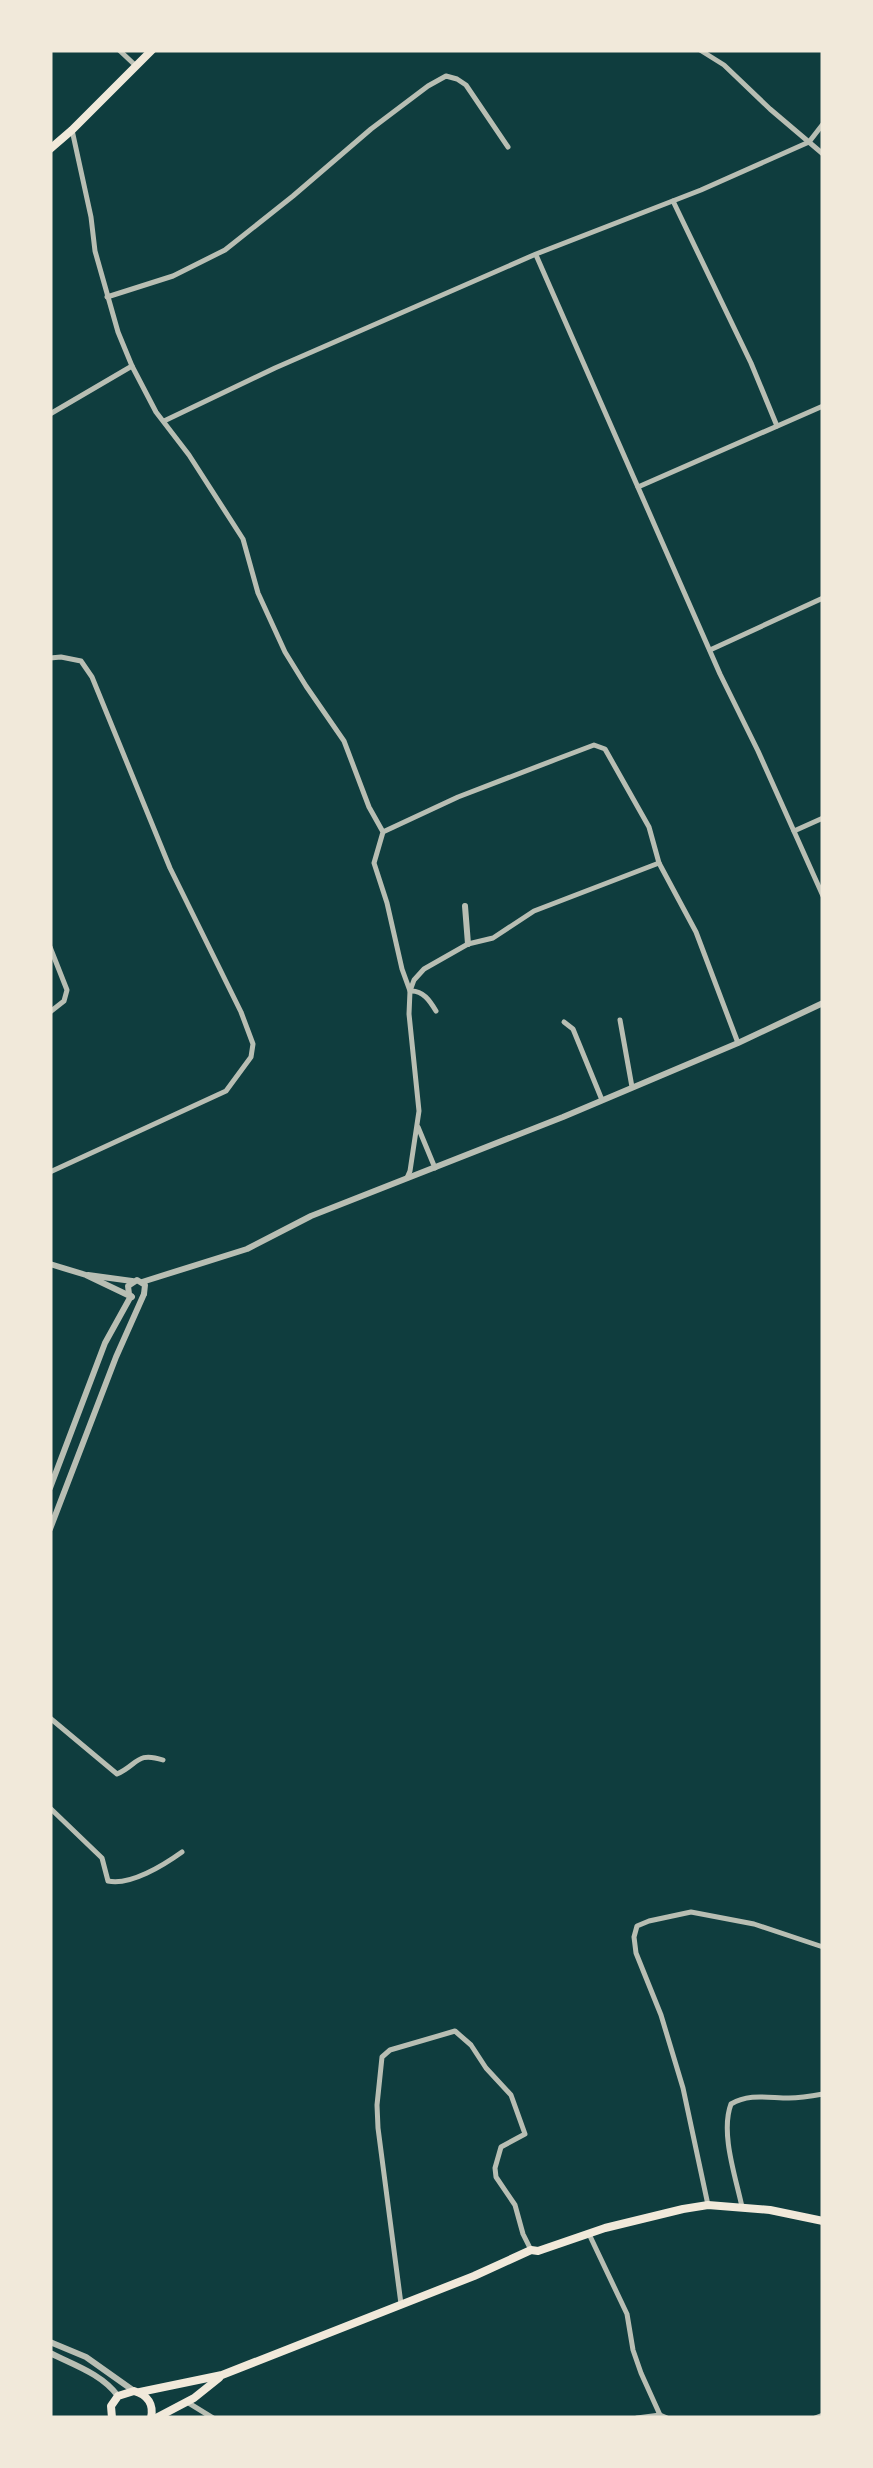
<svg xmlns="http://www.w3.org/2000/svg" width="873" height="2468" font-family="'IBM Plex Sans',sans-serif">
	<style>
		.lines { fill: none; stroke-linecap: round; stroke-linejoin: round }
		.minor { stroke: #b8beb3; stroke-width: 5 }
		.tertiary { stroke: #b8beb3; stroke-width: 6 }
		.primary { stroke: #f1e9da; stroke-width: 8 }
	</style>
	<rect width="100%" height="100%" fill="#0f3d3e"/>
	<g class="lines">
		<g class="minor">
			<polyline points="119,50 135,65"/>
			<polyline points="700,50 724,65 770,109 823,154"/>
			<polyline points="72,130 91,217 95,251 118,332 132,366 156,412 189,455 243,539 258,593 285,652 306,686 344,741 369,807 383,832 374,863 387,903 402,969 410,991 409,1014 419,1111 410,1171 407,1178"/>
			<polyline points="673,201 751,363 777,426"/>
			<polyline points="536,255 720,674 758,751 823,896"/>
			<polyline points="107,297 173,276 225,250 293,196 371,129 428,86 446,76 457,79 466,85 508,147"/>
			<polyline points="50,414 132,366"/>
			<polyline points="164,421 275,368 536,254 701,190 809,142 823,124"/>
			<polyline points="638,487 823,406"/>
			<polyline points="710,650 823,598"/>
			<polyline points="50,658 61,657 81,661 92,677 170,868 241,1012 253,1044 251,1057 226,1091 50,1172"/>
			<polyline points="385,831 458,797 557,759 594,745 605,749 649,827 659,863 696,932 738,1043"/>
			<polyline points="794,831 823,818"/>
			<polyline points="50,947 67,990 64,1001 50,1012"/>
			<path d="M436,1011C430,1001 423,990 410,991L414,980L424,969L468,944L493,938L534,911L659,863"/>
			<polyline points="620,1020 632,1087"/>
			<polyline points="564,1022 573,1029 602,1100"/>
			<polyline points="418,1127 435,1168"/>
			<path d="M50,1718L117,1774C138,1765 136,1751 163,1760"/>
			<path d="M50,1808L102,1858L108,1881C130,1886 164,1865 182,1852"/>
			<polyline points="708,2205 683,2088 661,2015 636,1953 634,1937 637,1926 649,1921 691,1912 754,1924 823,1947"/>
			<path d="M742,2207C736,2178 720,2133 731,2104C749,2093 769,2098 789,2098C800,2098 812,2096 823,2094"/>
			<polyline points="589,2234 627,2314 633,2350 641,2373 660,2415"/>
			<polyline points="401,2304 378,2128 377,2105 382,2057 390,2050 455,2031 471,2045 486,2068 511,2095 525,2134 501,2147 495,2168 496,2177 515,2205 523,2234 531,2250"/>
			<polyline points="187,2402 213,2418"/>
			<polyline points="637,2418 660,2415 667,2418"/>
			<polyline points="815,2418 823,2415"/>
		</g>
		<g class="tertiary">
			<polyline points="465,906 468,944"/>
			<polyline points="50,1264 86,1275 132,1297"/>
			<polyline points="88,1275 132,1281"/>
			<polyline points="142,1282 247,1249 311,1216 563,1117 738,1043 823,1003"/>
			<polyline points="129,1294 128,1286 137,1280 145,1285 144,1294"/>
			<polyline points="50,1488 105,1343 131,1296"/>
			<polyline points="50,1529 116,1357 144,1294"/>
			<polyline points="50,2342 86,2357 134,2391"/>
			<path d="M50,2353C74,2365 102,2374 118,2396"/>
		</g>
		<g class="primary">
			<polyline points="50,149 72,130 152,50"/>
			<polyline points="140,2392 222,2375 474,2276 531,2250 538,2251 605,2228 683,2209 708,2205 770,2210 823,2221"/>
			<path d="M112,2418L111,2406L118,2396L134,2391C148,2395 154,2405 151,2418"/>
			<polyline points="156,2418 194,2398 219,2378"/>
		</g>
	</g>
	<rect width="873" height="2468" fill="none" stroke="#f1e9da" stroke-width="105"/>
</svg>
